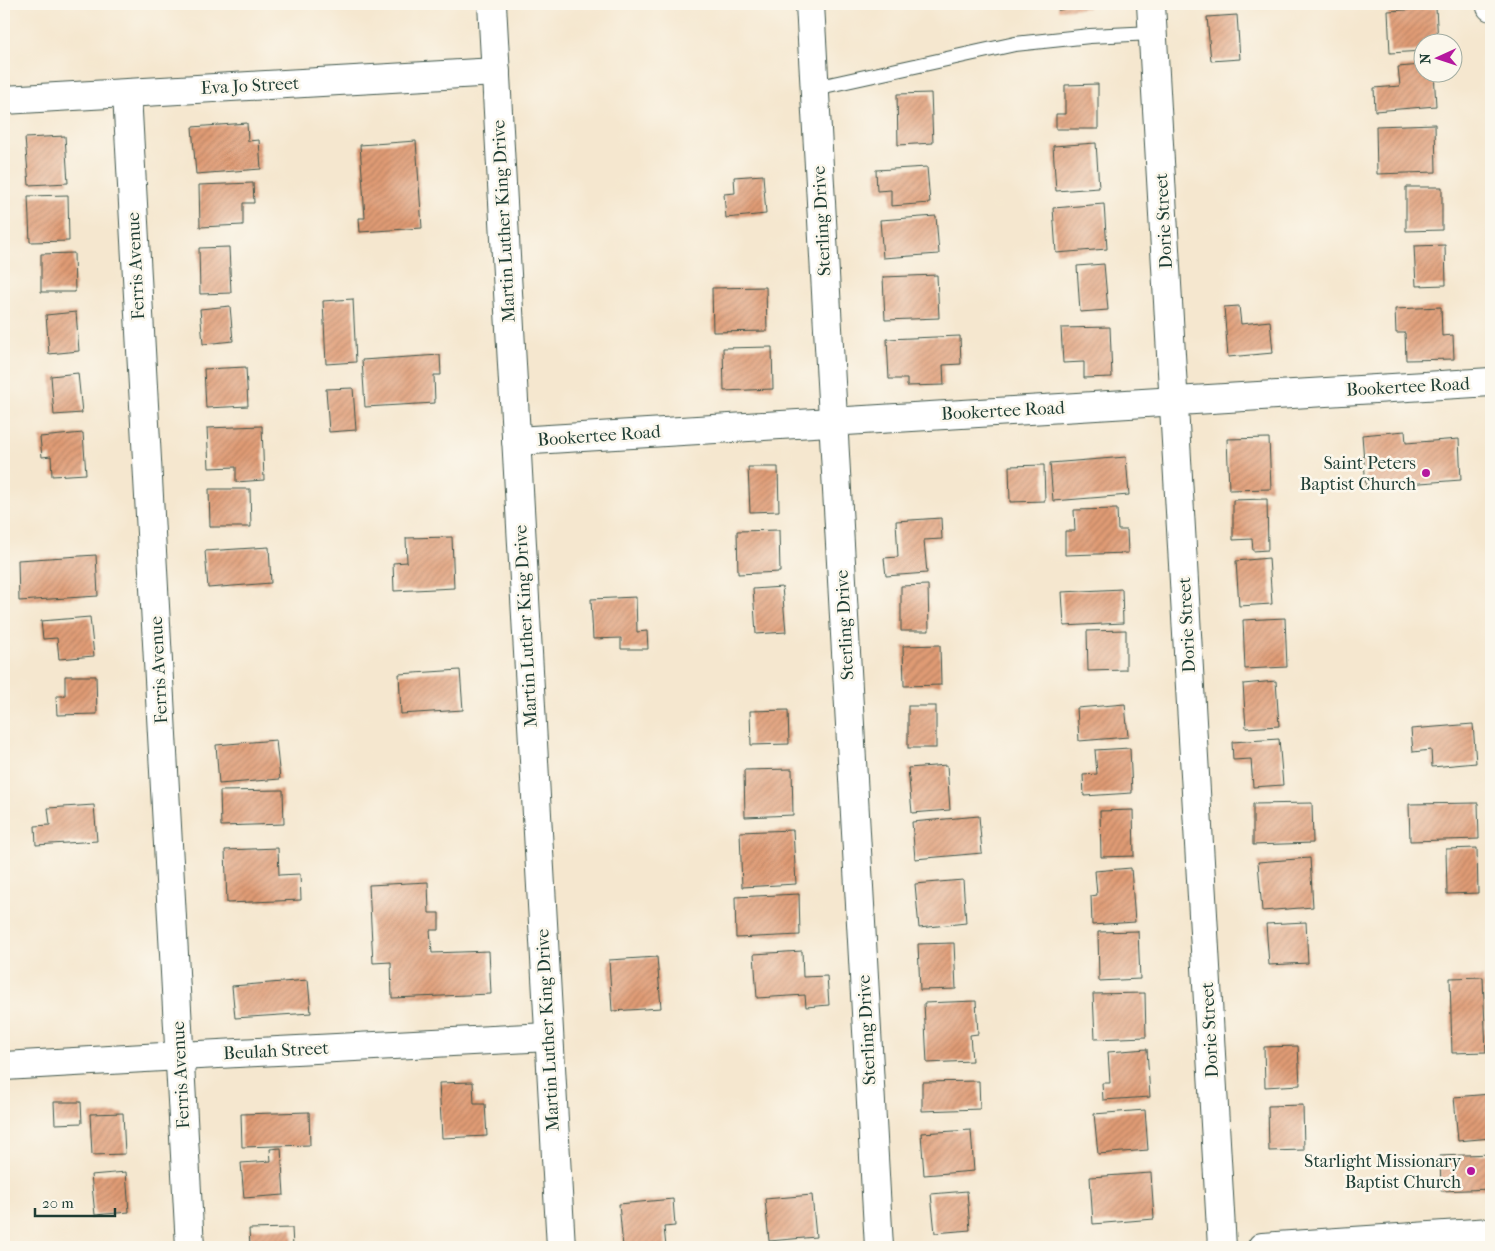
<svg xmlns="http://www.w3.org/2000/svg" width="1495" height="1251" font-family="'IM FELL French Canon',serif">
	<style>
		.building { fill: url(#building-hatch) }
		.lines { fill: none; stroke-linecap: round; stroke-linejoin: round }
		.service-casing { stroke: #3f564b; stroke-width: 16 }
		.minor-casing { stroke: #3f564b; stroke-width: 30 }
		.secondary-casing { stroke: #3f564b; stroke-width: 30 }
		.service { stroke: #fff; stroke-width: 14 }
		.minor { stroke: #fff; stroke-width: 28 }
		.secondary { stroke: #fff; stroke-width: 28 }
		.poi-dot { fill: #b5179e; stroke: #fbf7ec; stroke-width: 2 }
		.labels { text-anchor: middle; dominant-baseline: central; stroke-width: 5; stroke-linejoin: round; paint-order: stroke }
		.street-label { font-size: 18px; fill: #1f3d34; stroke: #fbf7ec }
		.poi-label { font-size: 18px; fill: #1f3d34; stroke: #fbf7ec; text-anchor: end }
	</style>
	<defs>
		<pattern id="building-hatch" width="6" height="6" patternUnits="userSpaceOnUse" patternTransform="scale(1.25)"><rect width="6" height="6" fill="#e09b75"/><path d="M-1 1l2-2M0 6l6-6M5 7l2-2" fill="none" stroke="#b58061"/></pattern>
	</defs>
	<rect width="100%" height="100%" fill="#fbf7ec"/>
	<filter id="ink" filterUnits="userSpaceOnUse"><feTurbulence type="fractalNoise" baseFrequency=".02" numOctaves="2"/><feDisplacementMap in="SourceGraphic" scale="10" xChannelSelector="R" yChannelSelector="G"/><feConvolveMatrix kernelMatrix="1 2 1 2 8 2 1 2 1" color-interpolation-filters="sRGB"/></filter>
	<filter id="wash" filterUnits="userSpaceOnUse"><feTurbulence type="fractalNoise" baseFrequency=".0096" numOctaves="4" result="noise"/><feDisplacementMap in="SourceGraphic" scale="20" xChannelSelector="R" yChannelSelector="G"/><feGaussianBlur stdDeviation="1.12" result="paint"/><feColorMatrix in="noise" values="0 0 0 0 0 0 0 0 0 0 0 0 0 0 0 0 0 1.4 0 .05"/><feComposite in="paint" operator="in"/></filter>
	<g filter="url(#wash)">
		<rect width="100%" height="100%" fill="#f5e7cf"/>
		<g id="blocks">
			<g class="building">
				<polygon points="1058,4 1087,4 1088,8 1058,10"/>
				<polygon points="1205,4 1227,4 1227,5 1205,6"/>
				<polygon points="1436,8 1438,42 1422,42 1422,51 1390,53 1388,11"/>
				<polygon points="1237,15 1240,59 1211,61 1207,17"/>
				<polygon points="1422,65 1422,72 1434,72 1436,106 1375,111 1374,88 1400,86 1398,67"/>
				<polygon points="1098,84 1098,129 1056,129 1056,114 1065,114 1065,85"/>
				<polygon points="931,93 933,143 898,145 897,94"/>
				<polygon points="247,123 248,141 259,140 261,169 196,174 192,127"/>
				<polygon points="1435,124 1436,172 1377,174 1376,126"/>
				<polygon points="65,136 68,183 29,185 25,138"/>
				<polygon points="416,141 422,228 360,232 359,218 365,218 360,145"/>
				<polygon points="1096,143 1099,188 1056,191 1053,146"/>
				<polygon points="927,167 930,203 891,206 891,190 877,191 876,170"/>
				<polygon points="763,175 766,214 726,218 724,194 735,193 734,177"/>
				<polygon points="253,183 254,203 243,203 243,225 200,227 199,185"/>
				<polygon points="1406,187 1442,187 1442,230 1406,231"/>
				<polygon points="68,195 69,241 30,242 28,196"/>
				<polygon points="1104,204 1107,249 1056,253 1053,208"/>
				<polygon points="936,216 939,254 883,258 880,220"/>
				<polygon points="1445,245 1446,285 1416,286 1414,246"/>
				<polygon points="229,247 231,293 200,294 199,248"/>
				<polygon points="74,253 75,292 41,292 41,254"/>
				<polygon points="1104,264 1108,310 1080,312 1077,266"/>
				<polygon points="937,275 939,318 885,320 883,277"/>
				<polygon points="766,287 767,331 713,332 712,288"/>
				<polygon points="353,299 356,362 326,364 323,301"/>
				<polygon points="230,306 233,341 203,344 200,309"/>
				<polygon points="1239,306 1241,324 1270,321 1273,353 1228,357 1224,307"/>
				<polygon points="1441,307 1442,336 1453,335 1454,359 1406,360 1405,333 1396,333 1395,309"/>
				<polygon points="76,312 79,351 49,354 46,315"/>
				<polygon points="1110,327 1112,377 1084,378 1084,362 1063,363 1061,328"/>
				<polygon points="960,336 961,364 943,365 944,385 907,386 907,379 889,379 887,339"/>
				<polygon points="772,347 773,389 724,391 723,348"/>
				<polygon points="440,355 441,375 434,375 435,403 365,407 362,360"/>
				<polygon points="246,367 248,406 206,408 204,369"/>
				<polygon points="78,373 82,413 54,415 51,376"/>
				<polygon points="353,388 356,430 329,432 326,389"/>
				<polygon points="262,426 264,480 236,482 236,467 209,468 207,428"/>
				<polygon points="1405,431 1406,443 1459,439 1461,480 1366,487 1362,435"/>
				<polygon points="83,433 86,474 52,476 51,456 42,457 40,437"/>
				<polygon points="1269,438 1271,489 1229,490 1227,439"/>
				<polygon points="1126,457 1129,495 1053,501 1050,463"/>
				<polygon points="1044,465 1045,501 1010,502 1009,466"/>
				<polygon points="748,467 778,467 779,511 750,512"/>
				<polygon points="209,489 250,489 251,527 210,527"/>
				<polygon points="1267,499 1268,550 1253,551 1252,539 1233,540 1233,500"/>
				<polygon points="1117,509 1118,530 1127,530 1128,553 1065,555 1065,531 1075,531 1074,510"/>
				<polygon points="941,518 942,539 924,540 927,573 886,576 884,558 898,557 896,521"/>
				<polygon points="779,530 780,572 738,574 737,531"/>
				<polygon points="452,537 454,588 394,591 393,563 407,562 406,538"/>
				<polygon points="269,547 271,583 208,588 205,551"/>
				<polygon points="96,555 98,596 19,601 18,560"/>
				<polygon points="1269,558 1272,604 1239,606 1236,561"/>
				<polygon points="928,585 929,631 901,631 901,586"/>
				<polygon points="782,587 786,632 756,634 753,589"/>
				<polygon points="1122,589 1123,623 1064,626 1062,592"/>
				<polygon points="636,597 637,632 647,631 648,649 621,649 621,638 593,639 591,599"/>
				<polygon points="90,617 94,656 59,659 57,638 43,639 41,621"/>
				<polygon points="1285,618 1287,667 1245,669 1243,620"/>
				<polygon points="1126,630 1126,670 1088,671 1087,631"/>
				<polygon points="940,645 941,685 904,686 903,646"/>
				<polygon points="460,670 463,710 401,714 399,674"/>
				<polygon points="65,676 96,676 97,714 57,715 56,696 65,696"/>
				<polygon points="1276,681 1279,726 1246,728 1243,684"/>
				<polygon points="1125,704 1128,737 1079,741 1077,708"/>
				<rect x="908" y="706" width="28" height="42"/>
				<polygon points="788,710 789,744 751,745 750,711"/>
				<polygon points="1473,724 1476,763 1432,767 1431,750 1413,752 1411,729"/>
				<polygon points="1279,739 1283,785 1253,787 1251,759 1233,760 1232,742"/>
				<polygon points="276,740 280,779 219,784 216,745"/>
				<polygon points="1130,748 1132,793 1084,796 1083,775 1097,774 1095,750"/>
				<polygon points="947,765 950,810 912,813 908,768"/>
				<polygon points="792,769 793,815 745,817 744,770"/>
				<polygon points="283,790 284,824 221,826 220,791"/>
				<polygon points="1312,803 1313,843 1253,845 1253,804"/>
				<polygon points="1478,803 1479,839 1410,841 1409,804"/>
				<polygon points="94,805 97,841 36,845 35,826 50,825 48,808"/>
				<polygon points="1133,810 1134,856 1101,857 1100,811"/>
				<polygon points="979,816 982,853 915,859 912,822"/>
				<polygon points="793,830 796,884 742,887 740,832"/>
				<polygon points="278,848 279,875 300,874 301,900 227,903 225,850"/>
				<polygon points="1477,848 1478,893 1447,894 1446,849"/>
				<polygon points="1310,858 1313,907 1262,911 1258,862"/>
				<polygon points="1131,868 1135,922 1092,925 1091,896 1097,895 1095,871"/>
				<polygon points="963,880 966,923 919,928 915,884"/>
				<polygon points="428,882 429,913 439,913 439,930 430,930 432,953 489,951 491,994 392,998 391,962 373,963 369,885"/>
				<polygon points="799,894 800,935 736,938 735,897"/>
				<polygon points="1306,922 1308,963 1269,965 1266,924"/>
				<polygon points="1138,931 1140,979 1099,981 1098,932"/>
				<polygon points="954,943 956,989 920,990 918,944"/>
				<polygon points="802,951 803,977 827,976 829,1005 806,1007 805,995 757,998 754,954"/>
				<polygon points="657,957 661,1008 612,1011 609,960"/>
				<polygon points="1483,977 1486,1052 1452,1053 1450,978"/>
				<polygon points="308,980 311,1013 235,1018 232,986"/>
				<polygon points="1145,993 1146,1037 1095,1039 1093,994"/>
				<polygon points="976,1001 978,1034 970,1035 972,1061 927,1063 924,1003"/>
				<polygon points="1298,1046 1300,1085 1265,1087 1264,1047"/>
				<polygon points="1147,1049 1150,1097 1103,1100 1102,1083 1110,1083 1108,1052"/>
				<polygon points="979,1081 980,1109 922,1111 922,1082"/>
				<polygon points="473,1082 474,1104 485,1104 487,1136 442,1138 439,1083"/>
				<polygon points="1491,1094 1491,1138 1458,1141 1454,1097"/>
				<polygon points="54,1102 81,1102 82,1123 55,1124"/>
				<polygon points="1303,1105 1304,1150 1269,1151 1268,1106"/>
				<polygon points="1145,1110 1148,1150 1098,1154 1094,1114"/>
				<polygon points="309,1112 310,1145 242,1147 241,1114"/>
				<polygon points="123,1113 125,1154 92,1155 90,1114"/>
				<polygon points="971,1130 974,1171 924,1175 921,1133"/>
				<polygon points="281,1148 284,1195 244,1198 241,1163 271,1161 270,1149"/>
				<polygon points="1491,1154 1491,1189 1441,1191 1440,1156"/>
				<polygon points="126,1172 129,1212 95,1215 91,1175"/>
				<polygon points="1151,1173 1154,1219 1093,1224 1090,1177"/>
				<polygon points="967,1191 970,1230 935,1233 931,1194"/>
				<polygon points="812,1195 816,1237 769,1241 765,1199"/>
				<polygon points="673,1199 675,1226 664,1227 666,1247 623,1247 619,1204"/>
				<polygon points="292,1228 293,1247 250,1247 249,1229"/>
			</g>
		</g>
	</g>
	<g filter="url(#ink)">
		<use href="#blocks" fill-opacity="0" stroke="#3f564b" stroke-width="1"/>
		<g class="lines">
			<defs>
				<polyline id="service" points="815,88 1015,44 1090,36 1153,33"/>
				<g id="minor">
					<polyline points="810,4 879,1247"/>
					<polyline points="1151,4 1222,1247"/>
					<polyline points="1491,4 1491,7"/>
					<polyline points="127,94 190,1247"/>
					<polyline points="4,100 496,72"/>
					<polyline points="516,441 1491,382"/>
					<polyline points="4,1066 180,1056 548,1037"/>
					<polyline points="1262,1247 1491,1232"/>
				</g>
				<polyline id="secondary" points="492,4 561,1247"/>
			</defs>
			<use href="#service" class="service-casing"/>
			<use href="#minor" class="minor-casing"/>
			<use href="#secondary" class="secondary-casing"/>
			<use href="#service" class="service"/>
			<use href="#minor" class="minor"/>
			<use href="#secondary" class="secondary"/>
		</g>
	</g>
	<g class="poi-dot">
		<circle cx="1426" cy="473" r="5"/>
		<circle cx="1471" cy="1171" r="5"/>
	</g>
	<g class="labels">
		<g class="street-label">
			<text transform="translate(250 86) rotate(-3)">Eva Jo Street</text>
			<text transform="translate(504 221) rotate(-93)">Martin Luther King Drive</text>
			<text transform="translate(822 221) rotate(-93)">Sterling Drive</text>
			<text transform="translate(1164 221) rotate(-93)">Dorie Street</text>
			<text transform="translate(136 266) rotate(-93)">Ferris Avenue</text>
			<text transform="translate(1408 387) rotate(-3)">Bookertee Road</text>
			<text transform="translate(1003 411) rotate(-3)">Bookertee Road</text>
			<text transform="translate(599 436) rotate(-4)">Bookertee Road</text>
			<text transform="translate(845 625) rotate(-93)">Sterling Drive</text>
			<text transform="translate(1187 625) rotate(-93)">Dorie Street</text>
			<text transform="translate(526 626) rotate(-93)">Martin Luther King Drive</text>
			<text transform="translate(159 670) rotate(-93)">Ferris Avenue</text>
			<text transform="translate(548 1030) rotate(-93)">Martin Luther King Drive</text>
			<text transform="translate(867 1030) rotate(-93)">Sterling Drive</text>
			<text transform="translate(1210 1030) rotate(-93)">Dorie Street</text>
			<text transform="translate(276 1051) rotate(-3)">Beulah Street</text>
			<text transform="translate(181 1075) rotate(-93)">Ferris Avenue</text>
		</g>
		<g class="poi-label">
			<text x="1416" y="463">Saint Peters<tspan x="1416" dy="21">Baptist Church</tspan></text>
			<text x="1461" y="1161">Starlight Missionary<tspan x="1461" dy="21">Baptist Church</tspan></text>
		</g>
	</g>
	<rect width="1495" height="1251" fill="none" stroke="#fbf7ec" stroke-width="20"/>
	<g transform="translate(1438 58) rotate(267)"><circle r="24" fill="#fbf7ec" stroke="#a3ada2"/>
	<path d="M0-4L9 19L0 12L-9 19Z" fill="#b5179e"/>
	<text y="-8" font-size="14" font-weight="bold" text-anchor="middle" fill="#1f3d34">N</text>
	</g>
	<path d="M35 1208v8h80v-8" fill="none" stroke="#1f3d34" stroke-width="2.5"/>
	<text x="42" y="1208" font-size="15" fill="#1f3d34" stroke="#fbf7ec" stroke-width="4" paint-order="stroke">20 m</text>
</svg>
